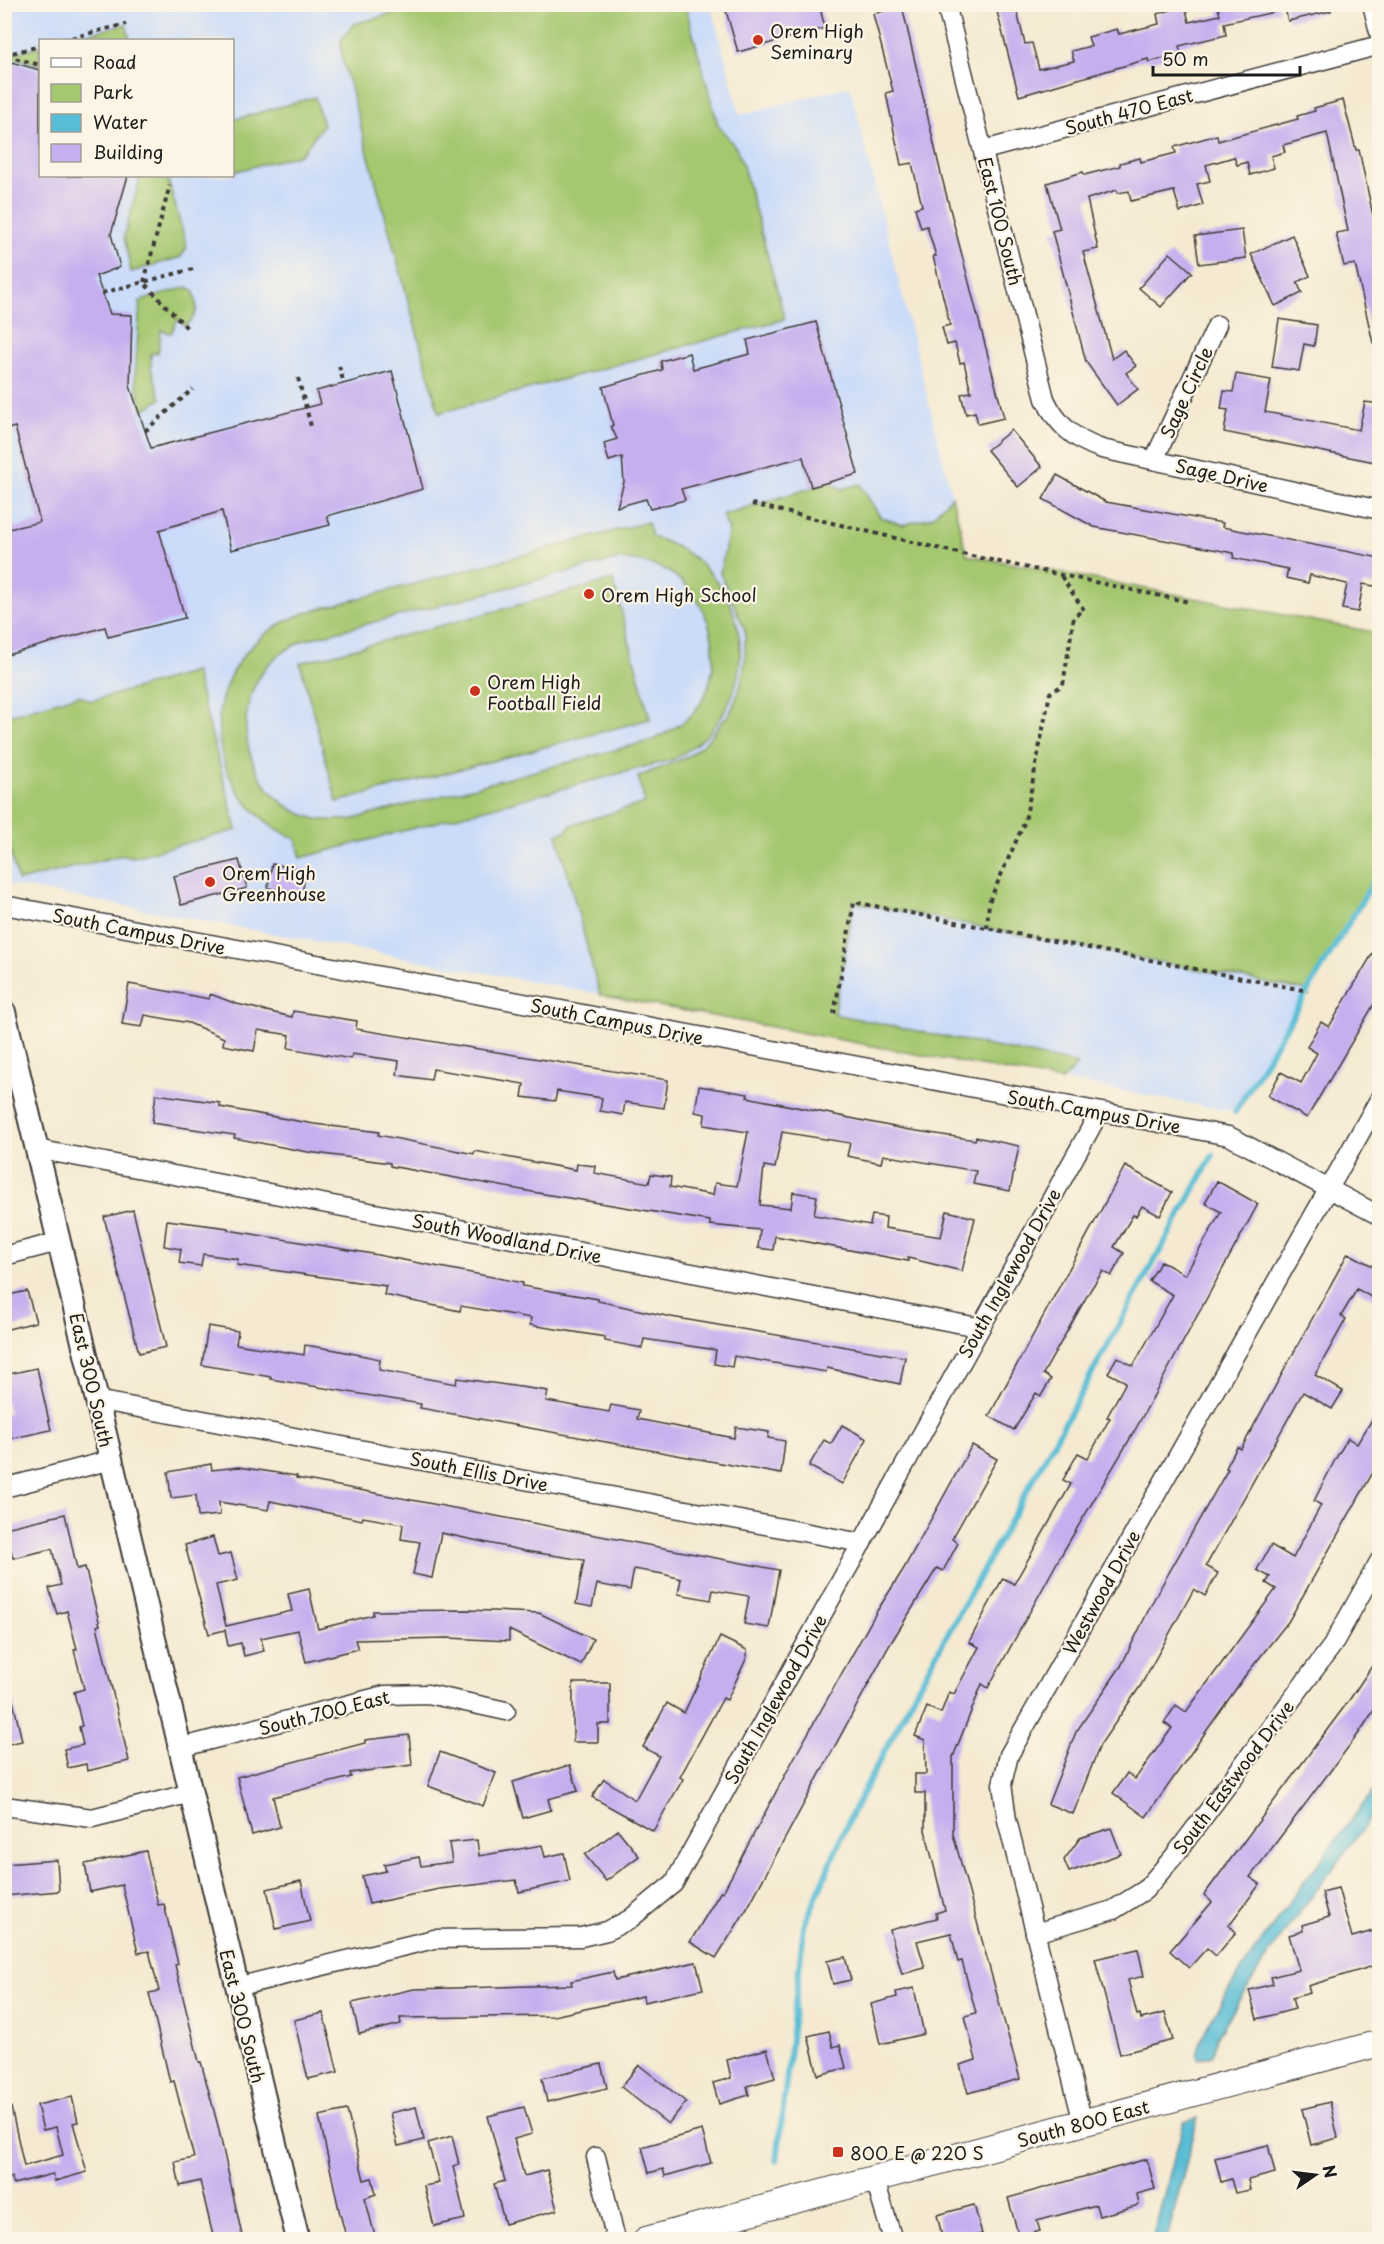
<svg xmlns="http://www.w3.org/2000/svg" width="1384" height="2244" font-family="'Playpen Sans',sans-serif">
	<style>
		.built { fill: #cadcf9; fill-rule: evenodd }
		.green { fill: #a4c770; stroke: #607246; stroke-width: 1.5; fill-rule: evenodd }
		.water { fill: #58bdd6; stroke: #3a6c79; stroke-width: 1.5 }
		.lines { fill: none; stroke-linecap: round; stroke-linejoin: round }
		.stream { stroke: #58bdd6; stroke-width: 6 }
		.building { fill: #c6afef }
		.minor-casing { stroke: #3d3b37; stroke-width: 21 }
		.tertiary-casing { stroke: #3d3b37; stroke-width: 26 }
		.secondary-casing { stroke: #3d3b37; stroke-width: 28 }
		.path { stroke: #3d3b37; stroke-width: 4; stroke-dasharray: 4.5 4.5; stroke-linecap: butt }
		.minor { stroke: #fff; stroke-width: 18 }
		.tertiary { stroke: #fff; stroke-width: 22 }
		.secondary { stroke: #fff; stroke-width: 26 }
		.poi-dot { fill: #c8321e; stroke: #fcf5e5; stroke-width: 2 }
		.labels { text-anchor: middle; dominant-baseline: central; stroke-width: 4.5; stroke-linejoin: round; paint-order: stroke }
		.poi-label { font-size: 18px; fill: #1c1c1c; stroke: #fcf5e5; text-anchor: start }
		.street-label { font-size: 18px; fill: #1c1c1c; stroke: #fcf5e5 }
	</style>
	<rect width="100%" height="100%" fill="#fcf5e5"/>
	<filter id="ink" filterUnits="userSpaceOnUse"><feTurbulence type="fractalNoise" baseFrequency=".0167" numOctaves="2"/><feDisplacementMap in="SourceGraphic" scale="12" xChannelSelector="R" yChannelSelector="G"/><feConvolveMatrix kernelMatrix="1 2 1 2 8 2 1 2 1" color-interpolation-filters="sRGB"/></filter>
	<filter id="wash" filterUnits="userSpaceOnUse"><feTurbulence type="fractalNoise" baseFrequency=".008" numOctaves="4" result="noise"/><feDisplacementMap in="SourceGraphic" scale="24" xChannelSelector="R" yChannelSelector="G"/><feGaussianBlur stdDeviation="1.35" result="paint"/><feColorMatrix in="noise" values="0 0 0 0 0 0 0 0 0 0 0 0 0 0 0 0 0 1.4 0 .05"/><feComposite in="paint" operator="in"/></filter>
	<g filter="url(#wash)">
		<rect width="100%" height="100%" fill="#f5ead1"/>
		<path class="built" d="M4,5H711L740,115L850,86L967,555L1379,633V871L1235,1112L5,884ZM40,40H232V176H40Z"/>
		<g class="green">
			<polygon points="428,4 685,5 718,125 737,149 743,166 785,319 439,413 342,58 341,40 354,24"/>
			<polygon points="126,24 130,40 63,40"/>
			<polygon points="40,46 40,65 6,55"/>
			<polygon points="315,97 323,125 301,154 233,172 233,120"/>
			<polygon points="141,176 167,176 187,247 181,257 131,272 124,236"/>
			<path d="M187,287L193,290C198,306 200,314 185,326L178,319L171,333L161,330L158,353H151V368L161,399L143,410L135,379L140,301Z"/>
			<polygon points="831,482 841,489 860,484 880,517 903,525 932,517 952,496 967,555 1379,633 1379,871 1308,991 854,902 834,1014 1078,1064 1061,1081 600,995 557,834 566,831 571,825 645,803 638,777 687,757 705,743 731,711 740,688 745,662 745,630 720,573 729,530 722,515"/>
			<path d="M648,522L652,537C739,562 770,667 707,735C697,745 685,752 674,759L301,858L296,839C188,791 194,649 308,612ZM619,559C637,561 655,563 671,573C715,602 728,669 695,711C685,724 667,732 653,740L350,820C340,819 327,821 317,819C250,804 225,718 266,667C276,655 291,647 304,640Z"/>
			<polygon points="613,580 650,719 337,802 300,663"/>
			<polygon points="195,672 237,830 133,857 123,855 18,881 5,832 5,716 79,695 91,701"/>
		</g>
		<g class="water">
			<path d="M1379,1784V1807L1267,1956L1217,2037L1213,2055L1198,2059C1188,2026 1350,1822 1379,1784Z"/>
			<polygon points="1198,2118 1167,2239 1152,2239 1184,2122"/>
		</g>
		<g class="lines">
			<g class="stream">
				<polyline points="1235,1112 1380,871"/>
				<polyline points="777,2161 804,1926 850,1817 917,1689 1213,1155"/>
			</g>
		</g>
		<g id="blocks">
			<g class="building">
				<polygon points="731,4 819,4 825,28 738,52 726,11 732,9"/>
				<polygon points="995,4 1015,4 1025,44 1032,43 1039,69 1074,61 1071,51 1091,46 1088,37 1117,29 1119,34 1159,24 1157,14 1185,6 1189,22 1220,15 1217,4 1278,4 1279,11 1224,23 1226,35 1179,46 1181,54 1149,62 1148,59 1019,96"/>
				<polygon points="1284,4 1330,4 1331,11 1288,21"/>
				<polygon points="902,6 941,174 1004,418 978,424 975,412 966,414 961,394 971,392 964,362 960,363 955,343 947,345 942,327 950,325 933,256 936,256 927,226 921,228 915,208 922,206 912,163 901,165 886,93 893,91 873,14"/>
				<polygon points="4,60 40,70 40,176 128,176 111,234 120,267 96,276 110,314 132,315 130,386 151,448 320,404 316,391 392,371 423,489 327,516 330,525 231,550 222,511 159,530 185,618 108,637 105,627 4,656 4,530 40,522 15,427 4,430"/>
				<polygon points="1343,100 1356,150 1359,150 1380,248 1380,342 1373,343 1355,264 1344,266 1336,233 1348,231 1327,133 1283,145 1285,152 1271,156 1274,168 1250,175 1247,162 1237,165 1234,157 1206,165 1210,181 1197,184 1203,205 1180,212 1174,191 1131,201 1129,191 1118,193 1117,190 1087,199 1098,249 1083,252 1112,359 1124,350 1136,366 1126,373 1138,389 1117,405 1086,362 1052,231 1060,229 1047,183 1083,172 1084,175 1120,166 1120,163 1140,158 1141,162 1176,153 1174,147 1217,135 1218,141 1298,119 1297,116 1315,111 1314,108"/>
				<polygon points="1242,230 1246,258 1199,264 1195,236"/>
				<polygon points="1292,235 1310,276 1297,282 1302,293 1275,306 1251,254"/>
				<polygon points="1170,253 1192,272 1161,307 1139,288"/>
				<polygon points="1279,319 1317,325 1314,346 1304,344 1299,371 1272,367"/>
				<polygon points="816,322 858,474 811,487 803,457 681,489 685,500 650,509 646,499 617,507 624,482 622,457 609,461 606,452 604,443 617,439 611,426 613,425 603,387 662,370 661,361 689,353 693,369 750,354 747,340"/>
				<polygon points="1236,374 1271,380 1265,412 1359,430 1365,402 1380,404 1380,463 1224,432 1228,410 1221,409 1224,391 1233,392"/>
				<polygon points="1011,430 1042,467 1018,487 987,450"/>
				<polygon points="1057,475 1106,502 1223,523 1222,527 1380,558 1380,587 1363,584 1358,612 1342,609 1347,584 1310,575 1308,583 1286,578 1288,569 1233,558 1234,553 1094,527 1043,499"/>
				<polygon points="239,860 247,888 181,905 174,876"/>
				<polygon points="272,864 306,870 302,894 268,888"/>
				<polygon points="1380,941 1380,994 1307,1118 1268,1096 1281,1072 1301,1083 1317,1053 1307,1047 1321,1022 1329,1027"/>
				<polygon points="129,984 209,999 210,994 237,1004 292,1017 293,1011 357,1021 356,1029 668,1080 664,1108 625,1102 623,1115 600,1111 602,1098 557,1091 555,1101 522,1097 524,1084 433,1069 431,1080 397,1075 399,1061 352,1054 351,1059 288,1048 290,1035 258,1030 254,1051 223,1045 224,1038 189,1023 145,1015 142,1027 122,1024"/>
				<polygon points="699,1086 748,1094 747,1097 904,1129 975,1140 976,1137 1019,1146 1010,1191 973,1184 976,1171 883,1155 881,1163 847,1156 850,1143 782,1132 775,1168 764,1166 760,1205 791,1208 793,1192 817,1196 814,1215 870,1225 872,1215 886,1217 885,1228 941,1237 947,1211 975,1218 962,1271 908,1258 908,1261 775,1236 773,1250 758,1248 760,1230 710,1225 710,1221 544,1194 390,1166 390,1163 308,1152 234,1138 235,1135 152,1123 156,1094 220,1103 220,1107 314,1124 379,1132 378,1135 474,1154 475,1151 576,1170 577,1164 595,1166 594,1173 649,1183 651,1174 671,1177 670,1187 713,1195 715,1183 737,1186 748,1132 704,1125 705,1114 695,1112"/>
				<polygon points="1125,1166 1172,1192 1160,1216 1142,1206 1136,1216 1133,1215 1114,1247 1124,1253 1111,1276 1103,1271 1091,1289 1043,1374 1051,1379 1041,1396 1036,1393 1014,1430 989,1416"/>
				<polygon points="1217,1181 1258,1204 1134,1432 1060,1557 988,1688 982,1684 953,1757 953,1834 1020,2079 968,2093 960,2065 976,2060 965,2016 976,2013 962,1961 958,1962 951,1933 917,1941 925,1968 902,1974 890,1930 937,1918 936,1913 945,1910 925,1830 925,1793 915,1793 915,1774 926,1774 925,1740 915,1736 927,1707 941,1713 949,1692 954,1694 979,1647 969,1642 1003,1578 1014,1584 1071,1484 1063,1480 1078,1453 1088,1458 1110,1418 1107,1417 1126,1382 1108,1373 1117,1357 1133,1366 1173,1295 1149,1281 1161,1261 1185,1275 1221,1212 1205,1203"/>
				<polygon points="133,1210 166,1347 139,1353 104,1217"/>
				<polygon points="167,1220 228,1228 228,1230 367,1253 523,1283 522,1286 598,1299 598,1301 671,1317 905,1357 900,1384 827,1368 826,1372 734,1356 732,1367 714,1364 716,1350 644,1339 642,1348 605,1341 605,1337 530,1325 531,1318 461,1306 460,1311 384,1295 386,1286 237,1265 238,1259 203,1254 201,1266 179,1263 181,1249 164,1246"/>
				<polygon points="1348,1253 1380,1270 1380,1302 1357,1289 1341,1316 1346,1319 1315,1375 1343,1391 1332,1409 1303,1392 1206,1566 1218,1573 1205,1596 1194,1589 1141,1685 1100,1745 1073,1814 1048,1804 1076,1732 1121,1666 1154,1599 1228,1469 1226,1468 1237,1447 1241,1449"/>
				<polygon points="27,1291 36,1322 4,1330 4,1296"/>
				<polygon points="208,1326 238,1331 236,1344 304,1355 305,1345 336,1350 380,1359 379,1370 456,1384 457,1378 548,1391 546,1401 609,1412 611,1405 639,1410 637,1419 734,1438 736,1427 769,1432 768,1438 785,1441 781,1474 420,1408 421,1404 270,1379 271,1377 202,1365"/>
				<polygon points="37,1368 51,1430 4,1440 4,1414 9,1413 4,1396 4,1375"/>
				<polygon points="1380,1407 1380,1460 1288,1622 1245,1676 1146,1817 1113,1793 1127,1773 1135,1779 1172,1728 1164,1723 1176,1705 1186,1712 1276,1589 1266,1583 1270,1577 1257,1570 1271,1545 1293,1558 1321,1505 1314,1501 1336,1458 1348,1438 1357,1444"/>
				<polygon points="842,1425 867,1439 842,1484 809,1466 824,1440 831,1444"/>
				<polygon points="972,1445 997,1459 952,1539 958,1543 943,1571 937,1568 889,1646 748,1907 716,1958 690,1942 721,1891 723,1892 793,1760 877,1611 903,1570"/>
				<polygon points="211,1464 212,1470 239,1467 297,1476 296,1478 779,1570 769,1628 744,1624 749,1596 713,1590 711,1600 678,1594 681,1579 663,1574 634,1569 630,1590 597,1584 592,1607 576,1604 584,1560 525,1551 441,1533 432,1578 413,1574 420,1542 401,1539 403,1524 363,1517 362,1520 270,1501 268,1510 219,1502 220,1515 198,1517 196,1495 171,1498 168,1472"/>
				<polygon points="65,1514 77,1569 85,1567 100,1625 97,1626 129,1761 87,1771 86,1764 68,1768 64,1749 83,1745 79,1727 82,1726 74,1692 84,1689 74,1650 77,1649 67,1611 57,1614 49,1588 61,1585 52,1549 13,1558 5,1528"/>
				<polygon points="213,1537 218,1556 231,1553 238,1580 216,1585 226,1626 292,1611 288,1594 309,1589 318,1629 373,1615 373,1611 467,1610 539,1613 593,1639 581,1665 509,1630 509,1641 448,1638 355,1640 358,1649 306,1662 298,1630 261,1638 264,1651 244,1656 241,1643 228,1646 225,1630 209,1634 185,1545"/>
				<polygon points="720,1637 747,1650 747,1657 727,1700 723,1698 680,1777 683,1779 653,1831 592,1797 604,1779 635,1800 659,1756 643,1747 667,1703 684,1713"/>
				<polygon points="1380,1654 1380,1701 1359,1733 1250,1877 1260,1884 1229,1925 1236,1932 1216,1956 1207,1948 1189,1968 1170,1951 1212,1902 1204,1895 1350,1699"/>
				<polygon points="573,1683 610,1683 610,1724 598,1724 598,1742 573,1742"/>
				<polygon points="11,1692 22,1741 4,1745 4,1693"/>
				<polygon points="409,1735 412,1765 350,1773 351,1777 273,1797 280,1827 252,1835 237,1777 365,1743 365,1740"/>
				<polygon points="440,1752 496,1773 483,1806 428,1786"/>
				<polygon points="570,1765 578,1791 548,1799 551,1810 523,1818 513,1782"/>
				<polygon points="1111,1828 1121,1854 1069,1872 1064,1860 1080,1838"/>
				<polygon points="618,1830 639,1856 606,1881 585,1855"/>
				<polygon points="477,1840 479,1856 542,1845 545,1857 564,1853 570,1881 519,1892 516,1880 439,1889 369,1904 362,1876 386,1871 384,1864 419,1857 421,1866 452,1862 449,1843"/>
				<polygon points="146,1851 158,1905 164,1904 178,1964 175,1965 199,2062 201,2062 218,2126 243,2240 214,2240 200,2181 180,2186 175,2162 194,2158 174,2081 170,2082 149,1993 159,1991 149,1951 138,1953 122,1885 90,1892 85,1864"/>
				<polygon points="57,1860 59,1891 4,1896 4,1864"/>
				<polygon points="301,1881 310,1921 276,1929 267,1889"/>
				<polygon points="1338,1888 1352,1937 1380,1929 1380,1964 1308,1986 1310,1993 1292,1998 1295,2009 1257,2019 1249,1990 1273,1984 1271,1977 1299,1970 1289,1935 1303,1931 1302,1925 1329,1917 1322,1892"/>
				<polygon points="1138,1949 1144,1976 1128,1980 1137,2015 1140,2014 1141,2019 1165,2013 1173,2040 1120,2054 1095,1959"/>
				<polygon points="845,1957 851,1980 833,1984 827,1961"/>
				<polygon points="696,1962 703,1989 644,2002 643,1996 554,2016 400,2018 401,2024 359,2034 352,2003 414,1989 572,1985 571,1981 613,1972 615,1980"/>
				<polygon points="914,1988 924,2034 880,2044 871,2004 897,1997 896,1992"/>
				<polygon points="323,2013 338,2072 308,2079 294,2020"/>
				<polygon points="829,2031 833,2047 840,2045 846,2068 818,2075 808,2036"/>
				<polygon points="767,2049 775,2078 747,2086 749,2095 719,2104 713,2083 731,2078 727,2060"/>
				<polygon points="601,2064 607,2088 547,2102 542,2078"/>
				<polygon points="639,2065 686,2102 668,2124 621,2087"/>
				<polygon points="72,2097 78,2122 73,2123 87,2172 55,2181 53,2174 13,2184 12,2177 4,2179 4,2108 11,2107 24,2166 63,2155 56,2127 43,2130 37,2105"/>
				<polygon points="1330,2102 1338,2138 1311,2145 1302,2109"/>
				<polygon points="416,2107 424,2140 398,2146 390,2113"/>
				<polygon points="524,2107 532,2134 514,2139 524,2176 547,2170 557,2210 505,2224 494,2184 505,2181 488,2116"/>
				<polygon points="347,2110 364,2180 372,2178 376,2194 365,2198 376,2240 347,2240 339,2210 319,2116"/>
				<polygon points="702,2130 711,2163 665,2176 663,2169 649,2173 642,2147"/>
				<polygon points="452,2136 459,2164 453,2166 465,2219 434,2226 424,2186 439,2183 428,2143"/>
				<polygon points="1268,2145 1275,2173 1248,2180 1250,2190 1235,2193 1231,2179 1221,2182 1215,2158"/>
				<polygon points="1147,2159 1155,2189 1137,2194 1139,2205 1099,2216 1096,2205 1037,2221 1040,2231 1019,2237 1008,2198"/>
				<polygon points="974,2205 982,2234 970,2237 970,2240 943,2240 937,2215"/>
			</g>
		</g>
	</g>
	<g filter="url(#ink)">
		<use href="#blocks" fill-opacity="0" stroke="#3d3b37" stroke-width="1.5"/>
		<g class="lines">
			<defs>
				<g id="minor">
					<path d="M946,4L1045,399C1057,425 1075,440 1102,449L1380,510"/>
					<polyline points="1372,4 1380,36"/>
					<polyline points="984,150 1380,45"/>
					<polyline points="1154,460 1217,325"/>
					<polyline points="4,905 1229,1136 1380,1216"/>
					<polyline points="36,1149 978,1327"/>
					<polyline points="4,1256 58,1242"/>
					<polyline points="96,1400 862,1543"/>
					<polyline points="4,1488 111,1460"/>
					<polyline points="179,1748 385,1695 428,1694 506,1711"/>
					<polyline points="4,1806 92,1818 191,1793"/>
					<polyline points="1035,1933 1113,1910 1145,1890 1175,1855 1332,1646 1380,1560"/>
					<polyline points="236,1987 434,1939 581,1937 607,1931 630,1919 674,1883 1099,1113"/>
					<polyline points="1083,2123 1007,1820 1002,1784 1009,1755 1380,1098"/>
					<polyline points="596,2157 616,2240"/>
					<polyline points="874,2177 893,2240"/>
				</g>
				<polyline id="tertiary" points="4,1012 298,2240"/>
				<polyline id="secondary" points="646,2240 1380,2043"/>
			</defs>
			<use href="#minor" class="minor-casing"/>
			<use href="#tertiary" class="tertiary-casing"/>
			<use href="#secondary" class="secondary-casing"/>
			<g class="path">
				<polyline points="63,40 126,24"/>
				<polyline points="4,55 40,46"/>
				<polyline points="7,56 40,65"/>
				<polyline points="144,282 170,185"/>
				<polyline points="146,285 189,330"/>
				<polyline points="102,293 193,269"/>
				<polyline points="339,366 344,384"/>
				<polyline points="298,378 312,430"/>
				<polyline points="145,431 193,389"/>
				<polyline points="752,504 967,555 1189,602"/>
				<polyline points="987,928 989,902 1025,821 1050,693 1063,685 1074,616 1084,610 1059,573"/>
				<polyline points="834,1014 854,902 1308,991"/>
			</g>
			<use href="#minor" class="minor"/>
			<use href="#tertiary" class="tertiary"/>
			<use href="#secondary" class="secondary"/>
		</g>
	</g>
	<g class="poi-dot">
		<circle cx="758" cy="40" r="6"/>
		<circle cx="589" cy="594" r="6"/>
		<circle cx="475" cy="691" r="6"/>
		<circle cx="210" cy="882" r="6"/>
		<rect x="832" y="2146" width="12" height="12" rx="3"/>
	</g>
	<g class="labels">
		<g class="poi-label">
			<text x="770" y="30">Orem High<tspan x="770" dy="21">Seminary</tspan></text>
			<text x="601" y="594">Orem High School</text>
			<text x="487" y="681">Orem High<tspan x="487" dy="21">Football Field</tspan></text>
			<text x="222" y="872">Orem High<tspan x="222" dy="21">Greenhouse</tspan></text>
			<text x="850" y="2152">800 E @ 220 S</text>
		</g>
		<g class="street-label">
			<text transform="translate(1129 111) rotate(-15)">South 470 East</text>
			<text transform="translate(1001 221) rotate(76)">East 100 South</text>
			<text transform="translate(1186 392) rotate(-65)">Sage Circle</text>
			<text transform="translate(1222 475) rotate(13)">Sage Drive</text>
			<text transform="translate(139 931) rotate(11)">South Campus Drive</text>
			<text transform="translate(617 1021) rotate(11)">South Campus Drive</text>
			<text transform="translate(1094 1111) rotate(10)">South Campus Drive</text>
			<text transform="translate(507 1238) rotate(11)">South Woodland Drive</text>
			<text transform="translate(1009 1273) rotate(-61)">South Inglewood Drive</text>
			<text transform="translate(92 1380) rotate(77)">East 300 South</text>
			<text transform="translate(479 1471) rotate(11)">South Ellis Drive</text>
			<text transform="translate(1101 1592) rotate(-61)">Westwood Drive</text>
			<text transform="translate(775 1699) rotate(-61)">South Inglewood Drive</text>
			<text transform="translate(324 1712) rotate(-14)">South 700 East</text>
			<text transform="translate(1233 1777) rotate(-53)">South Eastwood Drive</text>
			<text transform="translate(243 2016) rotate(76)">East 300 South</text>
			<text transform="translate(1083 2123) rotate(-15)">South 800 East</text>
		</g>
	</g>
	<rect width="1384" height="2244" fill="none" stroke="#fcf5e5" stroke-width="24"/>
	<rect x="39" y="39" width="195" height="138" fill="#fcf5e5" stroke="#a29e95" stroke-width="1.5"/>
	<rect x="51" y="58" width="30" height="9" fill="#ffffff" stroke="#a29e95" stroke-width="1.5"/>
	<text x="93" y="69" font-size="18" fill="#1c1c1c">Road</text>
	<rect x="51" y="84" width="30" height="18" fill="#a4c770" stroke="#a29e95" stroke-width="1.5"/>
	<text x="93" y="99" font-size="18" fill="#1c1c1c">Park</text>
	<rect x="51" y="114" width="30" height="18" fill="#58bdd6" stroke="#a29e95" stroke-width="1.5"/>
	<text x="93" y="129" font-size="18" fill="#1c1c1c">Water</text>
	<rect x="51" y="144" width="30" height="18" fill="#c6afef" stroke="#a29e95" stroke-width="1.5"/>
	<text x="93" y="159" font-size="18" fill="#1c1c1c">Building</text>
	<g transform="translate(1315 2175) rotate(76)" stroke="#fcf5e5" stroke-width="4.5" paint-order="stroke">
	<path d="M0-4.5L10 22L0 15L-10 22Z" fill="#1c1c1c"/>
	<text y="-9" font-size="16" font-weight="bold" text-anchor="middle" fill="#1c1c1c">N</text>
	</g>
	<path d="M1153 66v9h147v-9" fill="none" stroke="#1c1c1c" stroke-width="3"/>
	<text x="1162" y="66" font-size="18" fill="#1c1c1c" stroke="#fcf5e5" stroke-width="4.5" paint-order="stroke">50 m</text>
</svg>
